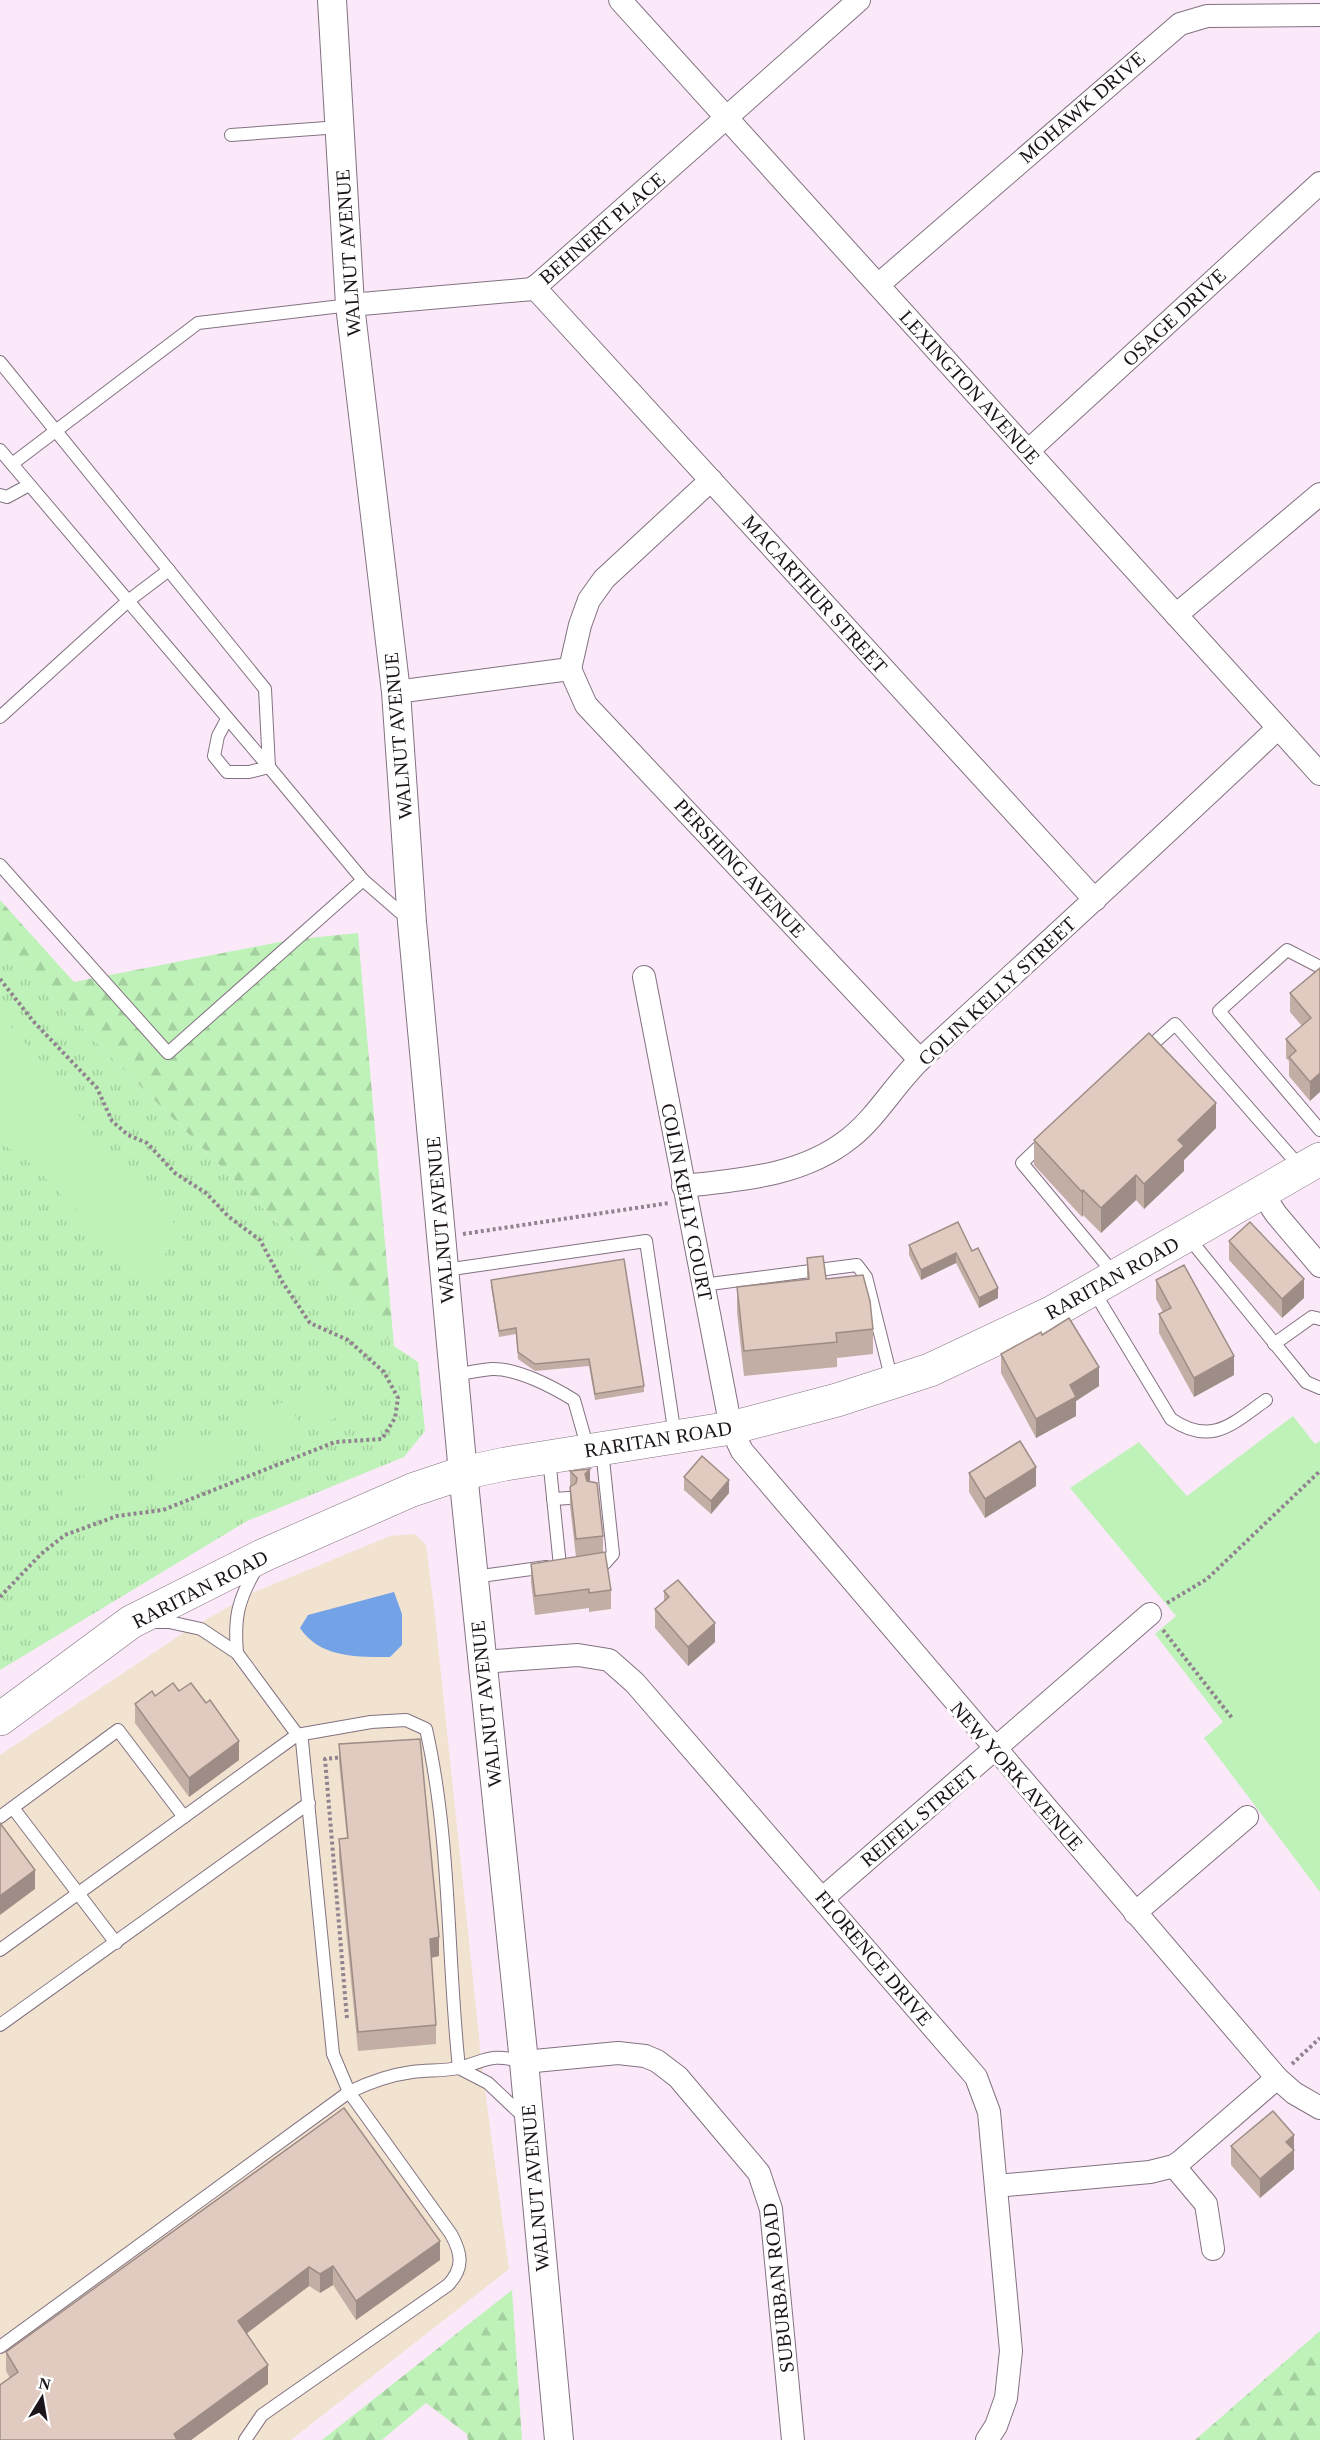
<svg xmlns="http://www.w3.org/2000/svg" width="1320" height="2440" font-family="Georgia,serif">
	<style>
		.commercial { fill: #f2e3d0 }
		.grass { fill: url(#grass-tufts) }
		.forest { fill: url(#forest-firs) }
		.green { fill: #bff2b8 }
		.water { fill: #74a2e7 }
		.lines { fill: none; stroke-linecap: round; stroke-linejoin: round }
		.service-casing { stroke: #827281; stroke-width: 14 }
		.minor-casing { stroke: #827281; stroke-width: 24 }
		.tertiary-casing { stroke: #827281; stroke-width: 30 }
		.secondary-casing { stroke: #827281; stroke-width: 34 }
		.path { stroke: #90838f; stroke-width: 4; stroke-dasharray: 3 3; stroke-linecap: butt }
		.service { stroke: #fff; stroke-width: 12 }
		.minor { stroke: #fff; stroke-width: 22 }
		.tertiary { stroke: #fff; stroke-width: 28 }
		.secondary { stroke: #fff; stroke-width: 33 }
		.wall { fill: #c2aea4 }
		.shaded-wall { fill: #9e8d86 }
		.building { fill: #e1cabf; stroke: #9e8d86; stroke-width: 1.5 }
		.labels { text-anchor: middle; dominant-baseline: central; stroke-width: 6; stroke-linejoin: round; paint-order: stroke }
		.street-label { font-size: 20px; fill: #1b141a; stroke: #fff }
	</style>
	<defs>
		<pattern id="grass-tufts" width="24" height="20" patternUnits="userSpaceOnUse" patternTransform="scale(1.5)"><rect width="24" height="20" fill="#bff2b8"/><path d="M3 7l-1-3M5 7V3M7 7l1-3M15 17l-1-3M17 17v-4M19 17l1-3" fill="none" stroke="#a4cf9e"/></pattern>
		<pattern id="forest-firs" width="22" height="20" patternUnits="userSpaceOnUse" patternTransform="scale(1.5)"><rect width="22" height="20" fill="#bff2b8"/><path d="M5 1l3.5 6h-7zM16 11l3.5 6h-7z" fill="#a4cf9e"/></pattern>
	</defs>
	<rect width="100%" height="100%" fill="#fbe9fa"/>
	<polygon class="commercial" points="415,1534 426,1545 434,1607 483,2075 509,2269 291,2440 0,2440 0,1755 185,1632 252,1593 390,1536"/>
	<polygon class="grass" points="0,946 325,1270 394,1346 418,1362 425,1431 404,1457 247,1521 0,1670"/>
	<g class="forest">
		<polygon points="0,900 74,982 290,940 358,933 394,1346 325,1270 0,946"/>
		<polygon points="512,2290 522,2440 468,2440 467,2434 426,2403 382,2440 322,2440"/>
		<polygon points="1320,2331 1320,2440 1195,2440"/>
	</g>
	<g class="green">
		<path d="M0,1015L61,1083L96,1146L119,1171L171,1215L177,1234L187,1240C165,1246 162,1258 156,1278L160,1286L155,1279L132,1267L33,1165L0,1142Z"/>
		<polygon points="332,1389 341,1416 309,1428 299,1401"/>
		<polygon points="290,1400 302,1436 262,1450 249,1413"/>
		<polygon points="1293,1416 1315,1444 1320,1441 1320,1892 1204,1738 1223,1722 1155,1634 1176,1616 1070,1488 1139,1442 1187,1496"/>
		<polygon points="233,1427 244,1458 157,1486 146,1455"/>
		<polygon points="102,1471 111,1496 68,1510 60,1485"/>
	</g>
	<path class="water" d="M394,1592L402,1614V1645L390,1657C357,1657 320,1658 300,1628L308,1615Z"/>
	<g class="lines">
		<defs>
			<g id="service">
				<polyline points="231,135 340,127"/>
				<polyline points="0,362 265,689 269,767 363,880 409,920"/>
				<polyline points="0,450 269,767 249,772 227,772 214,756 218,736 227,719"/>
				<polyline points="12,464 198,323 350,305"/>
				<polyline points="0,495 7,497 29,485"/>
				<polyline points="0,717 128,601 169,570"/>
				<polyline points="0,865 168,1053 363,880"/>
				<polyline points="1320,967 1287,950 1219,1011 1320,1130"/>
				<polyline points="1145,1051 1175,1024 1301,1168"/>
				<polyline points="1045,1141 1022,1163 1115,1275"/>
				<polyline points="1188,1237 1306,1382 1320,1388"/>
				<polyline points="445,1270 646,1241 675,1436"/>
				<polyline points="702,1285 857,1265 866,1277 892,1381"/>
				<path d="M1093,1290L1171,1419C1212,1447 1233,1423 1266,1400"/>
				<polyline points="1274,1344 1312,1317 1320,1319"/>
				<path d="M454,1375C467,1373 479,1370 492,1369C517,1368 553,1387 574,1400L588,1449"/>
				<polyline points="549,1458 560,1566"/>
				<polyline points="553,1499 569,1498"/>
				<polyline points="593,1564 605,1563 613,1554 602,1450"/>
				<polyline points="474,1577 546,1567"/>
				<path d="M237,1653C234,1617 238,1600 256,1569"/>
				<polyline points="13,1808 116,1943"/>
				<polyline points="0,1817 118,1730 184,1817"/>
				<path d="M0,1950L297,1735L371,1722L406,1720L426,1729C451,1839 447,1956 459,2068"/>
				<polyline points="0,2025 309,1803"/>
				<polyline points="459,2068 488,2083 524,2117"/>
				<polyline points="0,2347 349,2092 333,2054 302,1741 237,1653 201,1629 169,1622 153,1622"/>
				<path d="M245,2440L262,2415L448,2285C464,2268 462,2254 451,2234L349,2092C370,2082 389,2075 412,2072C427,2070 444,2071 459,2068C488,2060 491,2053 523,2062"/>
			</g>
			<g id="minor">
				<polyline points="620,0 1320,774"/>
				<polyline points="878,285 1180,24 1207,16 1320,15"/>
				<polyline points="534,287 1095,900"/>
				<polyline points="350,305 533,289 859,0"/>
				<polyline points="1028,451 1320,183"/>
				<polyline points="1176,615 1320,494"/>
				<polyline points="570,669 586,705 920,1060"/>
				<polyline points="570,669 580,625 589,600 604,579 711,480"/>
				<polyline points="396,692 570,669"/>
				<polyline points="644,977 731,1428 742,1451 1277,2078 1294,2093 1320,2108"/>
				<path d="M683,1186C740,1180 803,1176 850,1138C878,1116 896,1082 923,1057C1042,948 1161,839 1278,728"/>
				<polyline points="1262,1193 1276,1214 1320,1266"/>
				<polyline points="481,1662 578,1655 609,1660 635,1683 976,2077 989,2112 1011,2351 1006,2398 996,2426 987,2440"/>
				<polyline points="823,1898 1150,1614"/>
				<polyline points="1135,1913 1247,1817"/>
				<polyline points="524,2062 618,2053 645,2056 657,2061 678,2077 759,2173 771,2209 793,2440"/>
				<polyline points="1174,2166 1206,2204 1213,2249"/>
				<polyline points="996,2186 1150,2172 1174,2166 1181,2161 1277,2078"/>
			</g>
			<polyline id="tertiary" points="332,0 350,305 396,692 412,922 463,1473 524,2062 559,2440"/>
			<polyline id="secondary" points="0,1719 131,1622 264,1555 412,1490 463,1473 505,1464 731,1428 837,1400 930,1370 1051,1313 1320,1159"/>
		</defs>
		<use href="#service" class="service-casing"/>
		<use href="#minor" class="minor-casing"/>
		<use href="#tertiary" class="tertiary-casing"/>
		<use href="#secondary" class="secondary-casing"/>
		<g class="path">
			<polyline points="0,979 33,1021 97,1088 112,1121 128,1135 147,1143 175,1173 206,1193 229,1217 260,1240 283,1283 310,1323 348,1340 384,1372 398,1398 395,1418 382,1439 335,1442 163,1510 117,1516 65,1535 41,1554 0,1597"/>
			<polyline points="463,1234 669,1203"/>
			<polyline points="1167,1603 1207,1579 1320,1471"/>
			<polyline points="1163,1630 1232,1718"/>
			<polyline points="344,1757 325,1759 347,2019"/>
			<polyline points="1292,2064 1320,2038"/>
		</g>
		<use href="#service" class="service"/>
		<use href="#minor" class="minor"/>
		<use href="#tertiary" class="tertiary"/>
		<use href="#secondary" class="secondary"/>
	</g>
	<g class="wall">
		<polygon points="1320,968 1310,1101 1289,1076 1289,1061 1286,1058 1286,1039 1302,1026 1290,1012 1290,993"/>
		<polygon points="1216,1128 1184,1160 1184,1171 1144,1209 1136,1200 1101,1233 1083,1215 1082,1217 1034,1165 1034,1140"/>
		<polygon points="1229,1241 1304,1298 1282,1318 1229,1260"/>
		<polygon points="909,1245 972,1251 998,1298 979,1308 956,1263 921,1280 909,1255"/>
		<polygon points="807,1258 873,1329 873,1354 837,1358 837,1367 744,1376 737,1312 737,1287 807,1280"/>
		<polygon points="491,1280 644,1386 644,1392 595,1400 589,1366 535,1371 518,1359 516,1334 499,1337 491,1286"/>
		<polygon points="1156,1280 1234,1375 1194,1397 1159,1333 1159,1314 1163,1312 1156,1299"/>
		<polygon points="1042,1335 1099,1386 1076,1401 1076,1416 1036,1438 1001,1373 1001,1354"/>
		<polygon points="570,1471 590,1482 603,1536 603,1553 611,1590 611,1609 589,1612 589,1608 535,1615 531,1583 531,1564 576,1557 570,1506"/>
		<polygon points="969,1473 1036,1486 985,1518 969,1492"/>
		<polygon points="684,1477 729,1493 711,1514 684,1490"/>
		<polygon points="664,1591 715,1642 688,1666 655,1628 655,1609 664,1601"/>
		<polygon points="179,1691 239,1760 189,1797 135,1723 135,1704 155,1696"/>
		<polygon points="339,1744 439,1956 431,1958 436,2025 436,2044 358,2051 339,1858 339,1839 347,1838 339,1763"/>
		<polygon points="344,2108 440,2260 356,2320 333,2285 320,2293 309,2286 247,2333 268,2384 191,2440 0,2440 10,2378 6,2371 6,2352"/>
		<polygon points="1294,2135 1294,2169 1260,2198 1231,2165 1231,2146"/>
	</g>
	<g class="shaded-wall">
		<polygon points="1320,1073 1320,1092 1310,1101 1310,1082"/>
		<polygon points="1216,1103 1216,1128 1184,1160 1184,1171 1144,1209 1144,1184 1178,1140"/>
		<polygon points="1136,1175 1136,1200 1101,1233 1101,1208"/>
		<polygon points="1083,1190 1083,1215 1082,1217 1082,1192"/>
		<polygon points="956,1253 956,1263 921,1280 921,1270"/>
		<polygon points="1304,1279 1304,1298 1282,1318 1282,1299"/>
		<polygon points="998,1288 998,1298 979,1308 979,1298"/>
		<polygon points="1234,1356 1234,1375 1194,1397 1194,1378"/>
		<polygon points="1099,1367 1099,1386 1076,1401 1076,1416 1036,1438 1036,1419 1070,1385"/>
		<polygon points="1036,1467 1036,1486 985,1518 985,1499"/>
		<polygon points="590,1469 590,1488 585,1493 585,1474"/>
		<polygon points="729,1480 729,1493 711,1514 711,1501"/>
		<polygon points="715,1623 715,1642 688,1666 688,1647"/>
		<polygon points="239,1741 239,1760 189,1797 189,1778"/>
		<polygon points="35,1870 35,1889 0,1915 0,1896"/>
		<polygon points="439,1937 439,1956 430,1958 430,1939"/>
		<polygon points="1294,2135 1294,2169 1260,2198 1260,2179 1286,2142"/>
		<polygon points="440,2241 440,2260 356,2320 356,2301"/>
		<polygon points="333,2266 333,2285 320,2293 320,2274"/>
		<polygon points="309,2267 309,2286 238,2340 238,2321"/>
		<polygon points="268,2365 268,2384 191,2440 174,2440 174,2434"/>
	</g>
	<g class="building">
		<polygon points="1320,968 1320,1073 1310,1082 1289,1057 1296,1051 1286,1039 1311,1018 1290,993"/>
		<polygon points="1149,1033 1216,1103 1178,1140 1184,1146 1144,1184 1136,1175 1101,1208 1083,1190 1082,1192 1034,1140"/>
		<polygon points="958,1222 972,1251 978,1248 998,1288 979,1298 956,1253 921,1270 909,1245"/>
		<polygon points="1250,1222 1304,1279 1282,1299 1229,1241"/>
		<polygon points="823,1256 826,1279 863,1275 870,1301 873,1329 836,1333 837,1342 744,1351 737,1287 809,1279 807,1258"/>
		<polygon points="624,1259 644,1386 595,1394 589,1359 535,1364 518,1352 516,1328 499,1331 491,1280"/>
		<polygon points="1184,1265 1234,1356 1194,1378 1159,1314 1171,1308 1156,1280"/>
		<polygon points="1069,1318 1099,1367 1070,1385 1076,1397 1036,1419 1001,1354 1041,1332 1042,1335"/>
		<polygon points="1020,1441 1036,1467 985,1499 969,1473"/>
		<polygon points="702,1456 729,1480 711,1501 684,1477"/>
		<polygon points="590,1469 585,1474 587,1481 597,1483 603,1536 576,1539 570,1487 576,1483 577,1478 570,1471"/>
		<polygon points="605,1552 611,1590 589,1593 589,1589 535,1596 531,1564"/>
		<polygon points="678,1580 715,1623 688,1647 655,1609 669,1597 664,1591"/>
		<polygon points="173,1683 179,1691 191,1683 206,1703 210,1700 239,1741 189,1778 135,1704 152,1691 155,1696"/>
		<polygon points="420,1739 439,1937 430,1939 436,2025 358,2032 339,1839 348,1838 339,1744"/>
		<polygon points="0,1823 35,1870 0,1896"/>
		<polygon points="344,2108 440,2241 356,2301 333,2266 320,2274 309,2267 238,2321 268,2365 174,2434 177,2440 0,2440 0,2385 18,2372 6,2352"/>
		<polygon points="1273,2111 1294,2135 1286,2142 1294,2150 1260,2179 1231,2146"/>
	</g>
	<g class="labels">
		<g class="street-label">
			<text transform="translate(1082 107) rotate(-41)">MOHAWK DRIVE</text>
			<text transform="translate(602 228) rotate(-41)">BEHNERT PLACE</text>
			<text transform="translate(348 253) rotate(-94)">WALNUT AVENUE</text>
			<text transform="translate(1174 317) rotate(-43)">OSAGE DRIVE</text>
			<text transform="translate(970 387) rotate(48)">LEXINGTON AVENUE</text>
			<text transform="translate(815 594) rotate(48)">MACARTHUR STREET</text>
			<text transform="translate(398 736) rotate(-95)">WALNUT AVENUE</text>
			<text transform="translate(740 868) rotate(47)">PERSHING AVENUE</text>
			<text transform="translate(997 991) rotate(-43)">COLIN KELLY STREET</text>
			<text transform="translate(687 1202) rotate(79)">COLIN KELLY COURT</text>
			<text transform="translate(440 1220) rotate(-95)">WALNUT AVENUE</text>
			<text transform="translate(1112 1278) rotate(-29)">RARITAN ROAD</text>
			<text transform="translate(658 1439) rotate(-9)">RARITAN ROAD</text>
			<text transform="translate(200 1589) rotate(-27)">RARITAN ROAD</text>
			<text transform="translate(486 1704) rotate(-96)">WALNUT AVENUE</text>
			<text transform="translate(1017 1776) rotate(49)">NEW YORK AVENUE</text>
			<text transform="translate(919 1816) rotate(-40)">REIFEL STREET</text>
			<text transform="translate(874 1958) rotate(50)">FLORENCE DRIVE</text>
			<text transform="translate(535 2188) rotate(-95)">WALNUT AVENUE</text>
			<text transform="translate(778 2288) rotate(-96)">SUBURBAN ROAD</text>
		</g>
	</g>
	<g transform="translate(42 2398) rotate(11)" stroke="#ffffff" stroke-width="4.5" paint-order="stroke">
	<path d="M0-4.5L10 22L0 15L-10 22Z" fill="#1b141a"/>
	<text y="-9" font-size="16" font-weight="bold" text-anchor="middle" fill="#1b141a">N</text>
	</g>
</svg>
